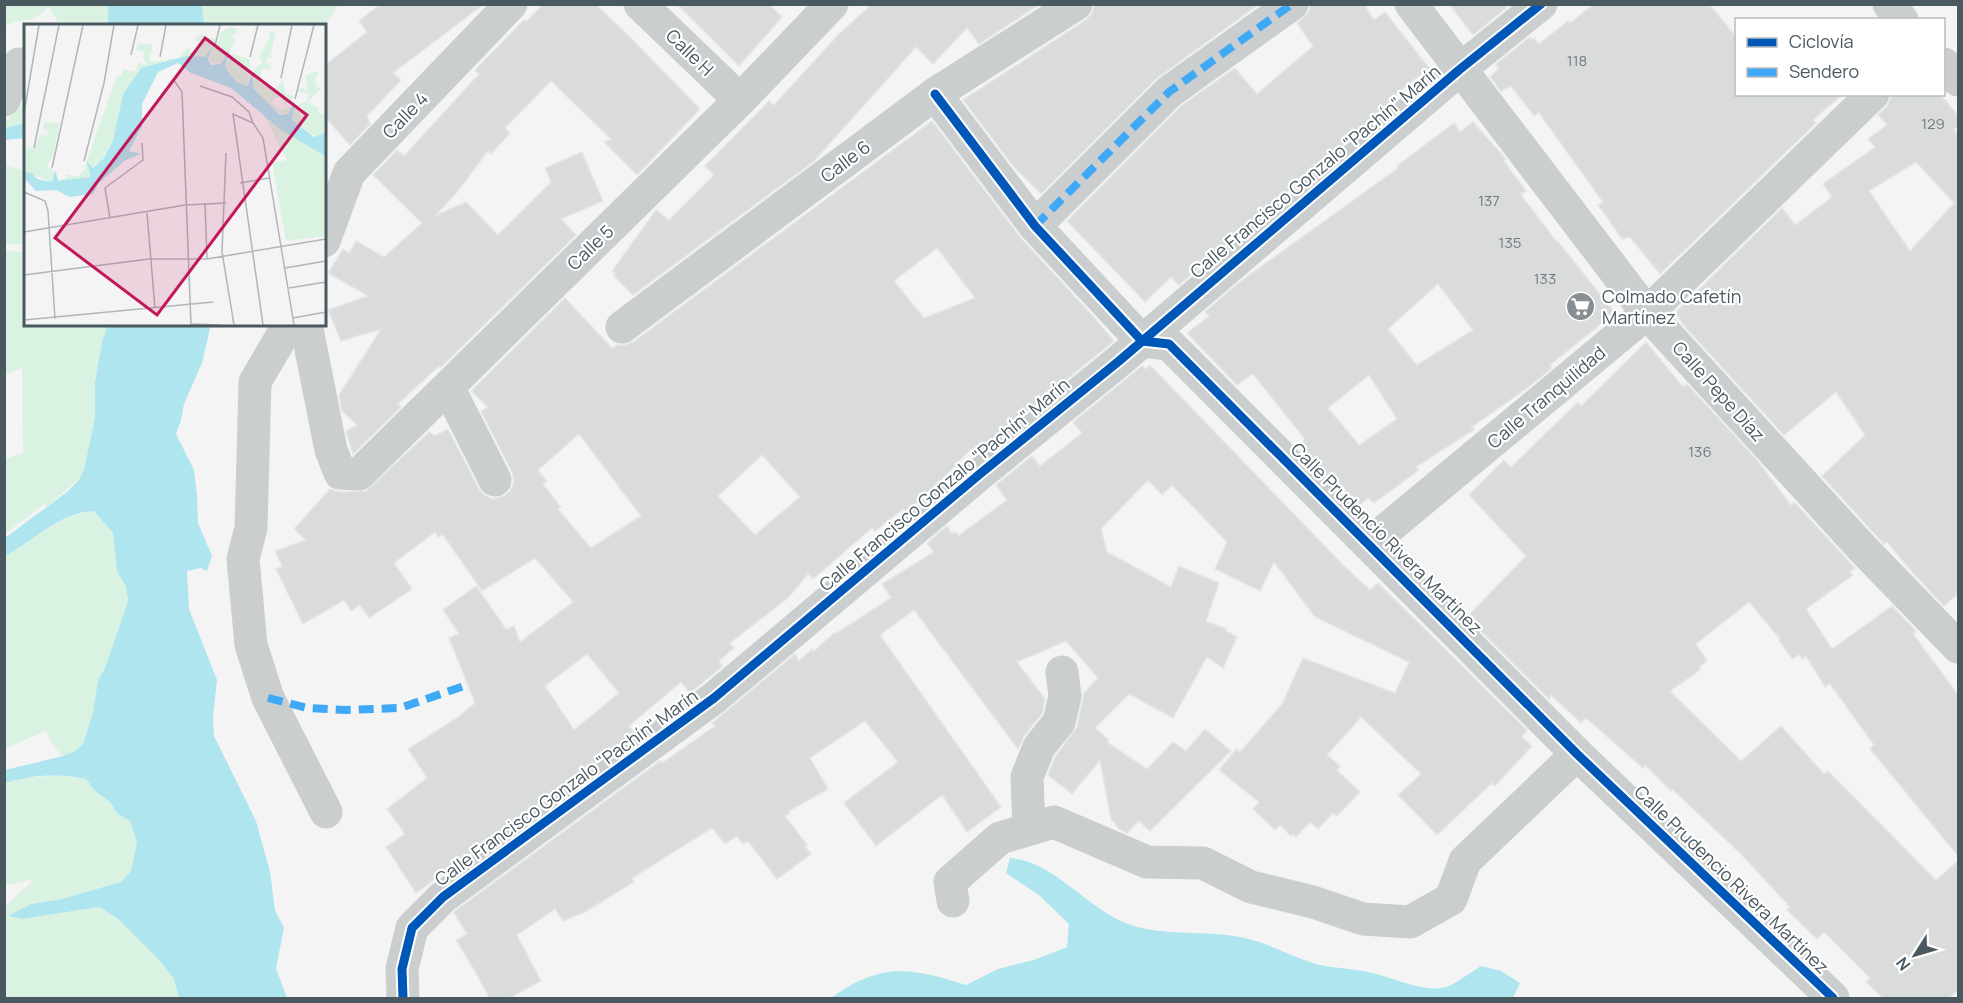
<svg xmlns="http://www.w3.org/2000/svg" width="1963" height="1003" font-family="Manrope,sans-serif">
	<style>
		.green { fill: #daf2e1 }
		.water { fill: #afe5ee }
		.building { fill: #dadcdc; stroke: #e5e6e7; stroke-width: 1.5; fill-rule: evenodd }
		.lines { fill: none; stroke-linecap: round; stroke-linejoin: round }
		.minor { stroke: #cbcecf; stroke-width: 33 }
		.quiet { stroke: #3fa9f5; stroke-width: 8; stroke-dasharray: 15 8; stroke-linecap: butt }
		.cycleway-casing { stroke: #fff; stroke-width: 13 }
		.cycleway { stroke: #0057b8; stroke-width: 9 }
		.labels { text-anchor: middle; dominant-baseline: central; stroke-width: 4.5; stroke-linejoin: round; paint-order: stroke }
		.number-label { font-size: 15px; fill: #707a80 }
		.street-label { font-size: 18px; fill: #4a5860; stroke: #fff }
		.poi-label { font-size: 18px; fill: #4a5860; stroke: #fff; text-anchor: start }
		.inset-road { fill: none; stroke: #b0b6b9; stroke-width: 1.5 }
		.view { fill: #c2185b; fill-opacity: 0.15; stroke: #c2185b; stroke-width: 3 }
		.inset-edge { fill: none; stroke: #4a5860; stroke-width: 3 }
	</style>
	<rect width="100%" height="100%" fill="#f4f4f4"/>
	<g class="green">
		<path d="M5,5H108V25H58L56,18L48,7C35,25 22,16 5,26Z"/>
		<polygon points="202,5 338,5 324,26 204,25"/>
		<polygon points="25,101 25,123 5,128 5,122"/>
		<polygon points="5,166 25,170 25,244 5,244"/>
		<polygon points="4,250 25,253 26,324 108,324 102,342 95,382 95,418 84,470 78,480 47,506 44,504 5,534 5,459 23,453 22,368 6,374 5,371"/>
		<path d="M94,511L113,533L117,571L126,587L128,601L105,668L98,680L93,712L83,744L75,751L63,756L56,749L45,731L5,749V556C31,541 65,512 94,511Z"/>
		<polygon points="66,775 86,779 95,791 110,802 118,814 130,821 137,842 131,871 121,882 54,901 31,904 9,916 22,919 99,907 117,918 160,961 174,979 179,998 5,998 4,907 35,879 5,885 5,783 21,778"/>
	</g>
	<g class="water">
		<polygon points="108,5 202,5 204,25 108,25"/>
		<polygon points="25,123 25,138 5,140 5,128"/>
		<path d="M108,324H211L202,363L184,404L181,420L176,434L194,470L197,496L198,523L212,556L207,571L200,568L187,571L189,609L217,680L213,717L214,736L256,821L270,872L275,910L284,928L276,968L287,998H179L174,979L160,961L117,918L99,907L22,919L8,916L31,904L58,900L121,882L131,871L137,842L130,821L118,814L110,802L95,791L86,779C59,773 31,775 5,783V770L63,756L75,751L83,744L93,712L98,680L105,668L128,601L126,587L117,571L113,533L94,511C61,512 33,541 5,556V538L67,492L78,481L84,470L95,418V382L102,342Z"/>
		<path d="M1010,858C1054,862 1084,905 1123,922C1161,938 1205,929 1245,938C1268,943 1290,956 1313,963C1333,969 1355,968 1376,974C1396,979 1426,993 1446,987C1456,984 1472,971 1481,966L1501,971L1520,983L1513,998H831C880,962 911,967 966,985L998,969L1034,960L1067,947L1069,924L1039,895L1006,873Z"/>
	</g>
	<g class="building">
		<polygon points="381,4 484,4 393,73 401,80 367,116 370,124 350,145 324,116 324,66 367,32 359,21"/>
		<polygon points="543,4 595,4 628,35 700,109 637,175 604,142 611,139 551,81 505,128 510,133 491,154 488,151 457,192 436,215 466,202 498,235 551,182 545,168 582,152 603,201 561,219 576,235 441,367 439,366 398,404 401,407 353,454 346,431 357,425 342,411 339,395 381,329 341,341 328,310 368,296 328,273 343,249 349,253 356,241 384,257 422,223 373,175 397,150 404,156 479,74 475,70 524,20 526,22"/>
		<polygon points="677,4 769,4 782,17 739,66"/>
		<polygon points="872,4 1040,4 979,44 967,28 933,64 916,47 814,161 633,295 614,276 615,274 612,271 656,210 669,220 714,175 705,166 769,101 774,105 839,34"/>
		<polygon points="1095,4 1259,4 1156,79 1041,194 1014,167 963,100 1086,20 1092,13"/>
		<polygon points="1310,4 1364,4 1374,20 1385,12 1429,68 1388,101 1390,103 1381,112 1179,285 1171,277 1145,302 1067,221 1181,106 1235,68 1257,94 1313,46 1297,23 1309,12"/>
		<polygon points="1449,4 1505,4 1507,7 1473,35"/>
		<polygon points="1594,4 1709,4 1737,38 1737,94 1843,94 1813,120 1816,123 1660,274 1630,237 1622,239 1598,205 1603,202 1539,113 1534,116 1511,86 1501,91 1490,77 1499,68 1496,64 1530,37 1532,40 1534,38 1539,44 1568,21 1570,23"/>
		<path d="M1893,94H1940L1959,117V125L1954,130L1959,136V593L1944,606L1913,573L1887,542L1884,544L1822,476L1865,435L1836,392L1784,435L1686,328L1675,313L1782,208L1795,225L1832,197L1823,184L1875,147L1868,139L1887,125L1878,115L1886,107ZM1916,162L1954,203L1910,251L1869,191Z"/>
		<path d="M932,121L1020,237L1090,313L1114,341L974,455L970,450L936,486L906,512L903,509L875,531L872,528L813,579L808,574L788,598L730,643L734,648L719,661L723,666L702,683L690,693L681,682L629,726L635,733L416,893L386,847L405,834L387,809L427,778L408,749L457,718L475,703L449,638L459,634L443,610L476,586L506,629L514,626L520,642L573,602L535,558L482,591L443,535L438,537L435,532L394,563L412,589L369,618L360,605L351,611L344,600L303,624L276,569L282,566L275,551L306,540L294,529L330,489L339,492L366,491L429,432L435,436L448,429L479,489L484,495L493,499L504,496L510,491L514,482L512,472L481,411L488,407L471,391L565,298L612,348L617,345H625L633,342ZM937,248L975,298L924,318L894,281ZM579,434L641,516L591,548L558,509L561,507L543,484L547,481L538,470ZM762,455L800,497L755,535L718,496ZM587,654L619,693L574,730L545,686Z"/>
		<path d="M1473,122L1506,159L1504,161L1526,191L1521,194L1522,196L1556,241L1557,240L1615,313L1550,365L1552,368L1530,386L1472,427L1475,429L1416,467L1419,470L1374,503L1368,498L1358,507L1330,474L1327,476L1302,451L1304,438L1253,374L1237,385L1187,333L1209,316L1205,312L1237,284L1398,168L1397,166L1454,123L1460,132ZM1438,284L1473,330L1417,365L1388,329ZM1369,375L1397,419L1359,445L1328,408Z"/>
		<polygon points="1646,342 1683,387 1687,384 1756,459 1791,505 1794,502 1855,568 1850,572 1853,575 1806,609 1832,649 1892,606 1916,631 1913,634 1959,696 1959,857 1870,749 1874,745 1830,684 1825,687 1806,656 1802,659 1799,655 1792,659 1779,640 1780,639 1749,602 1696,644 1707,661 1699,667 1700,670 1670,691 1741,761 1781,726 1824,774 1828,771 1936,880 1959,860 1959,989 1948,999 1884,999 1866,982 1870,978 1824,932 1817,939 1787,910 1790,907 1741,854 1672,789 1671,791 1645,765 1643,768 1586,718 1581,723 1551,695 1549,699 1467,617 1526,556 1469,495 1504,460 1511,467 1578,402 1581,406"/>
		<polygon points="1150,365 1344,566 1370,590 1378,583 1527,730 1522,737 1532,746 1495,786 1492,783 1437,835 1398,795 1421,774 1361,717 1327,755 1340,766 1337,770 1360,792 1337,816 1333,813 1318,829 1310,822 1296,837 1293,834 1291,836 1280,825 1275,830 1253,809 1259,802 1219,770 1236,749 1240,752 1282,704 1303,658 1395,693 1409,662 1315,617 1274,562 1260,591 1215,569 1227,542 1172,485 1162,495 1148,480 1101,529 1107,552 1171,587 1179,566 1219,583 1206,621 1227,629 1226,631 1237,637 1223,668 1207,657 1173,718 1129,694 1095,728 1109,740 1107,742 1147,769 1173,742 1186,751 1205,729 1231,751 1150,831 1139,821 1127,833 1119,829 1111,819 1100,760 1072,794 1048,775 1055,757 1077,727 1084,693 1098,678 1066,641 1017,662 1045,699 1042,714 1024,736 1018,749 914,610 880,635 1001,807 967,832 942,795 876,846 844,803 898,762 865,721 810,758 828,789 789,811 790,813 785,816 807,845 805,846 811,854 777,879 748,841 743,844 737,836 725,844 712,828 632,878 634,882 585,912 563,921 555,909 517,935 541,981 508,999 490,999 475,971 456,940 467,934 454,913 455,911 660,761 662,763 715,726 712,723 795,654 799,661 812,649 814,651 834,633 835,634 891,598 882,584 934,552 927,543 947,526 952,534 956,532 958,536 1007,500 996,485 1032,456 1040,466 1082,433 1073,422 1142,366 1146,369"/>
	</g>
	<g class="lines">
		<g class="minor">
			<polyline points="640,4 740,100"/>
			<polyline points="1411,4 1647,313 1863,549 1958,647"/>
			<polyline points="1889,4 1902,20"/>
			<polyline points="1944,64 1958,80"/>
			<polyline points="935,94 1035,226 1142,341 1169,344 1577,754 1833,998"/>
			<polyline points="4,100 19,64"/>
			<polyline points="1035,226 1169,92 1292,4"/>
			<polyline points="324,241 349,173 511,4"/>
			<polyline points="289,324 255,382 251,528 243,559 251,645 268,698 326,812"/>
			<polyline points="306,324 331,450 340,473 359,474 740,100 832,4"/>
			<polyline points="622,327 935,94 1076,4"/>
			<polyline points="448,387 495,480"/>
			<polyline points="1369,544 1647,313 1873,94"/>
			<polyline points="1029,829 1027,777 1039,747 1059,722 1065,696 1062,672"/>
			<polyline points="953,901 950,882 1000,838 1054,822 1147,862 1203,863 1251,887 1313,902 1363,919 1410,922 1451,899 1465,861 1577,754"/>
			<polyline points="403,998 402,969 412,928 443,897 714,698 981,473 1119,361 1459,70 1541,4"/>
		</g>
		<g class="quiet">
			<polyline points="1035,226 1169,92 1292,4"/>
			<polyline points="268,698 307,708 345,710 400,708 464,686"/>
		</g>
		<defs>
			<g id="cycleway">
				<polyline points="935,94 1035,226 1142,341 1169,344 1577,754 1833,998"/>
				<polyline points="403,998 402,969 412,928 443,897 714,698 981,473 1119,361 1459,70 1541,4"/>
			</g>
		</defs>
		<use href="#cycleway" class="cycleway-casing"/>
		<use href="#cycleway" class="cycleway"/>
	</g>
	<defs>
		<symbol id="supermarket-disc" viewBox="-11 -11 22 22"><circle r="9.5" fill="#868f94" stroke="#fff"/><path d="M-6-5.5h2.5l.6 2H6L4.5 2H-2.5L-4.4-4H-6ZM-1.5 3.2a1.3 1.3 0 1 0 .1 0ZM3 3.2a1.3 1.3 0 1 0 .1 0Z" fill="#fff"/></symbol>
	</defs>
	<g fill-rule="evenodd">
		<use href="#supermarket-disc" x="1564" y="290" width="33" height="33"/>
	</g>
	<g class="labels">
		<g class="number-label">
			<text x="1577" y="60">118</text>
			<text x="1933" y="123">129</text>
			<text x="1489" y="200">137</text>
			<text x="1510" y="242">135</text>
			<text x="1545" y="278">133</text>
			<text x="1700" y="451">136</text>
		</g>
		<g class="street-label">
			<text transform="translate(690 52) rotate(44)">Calle H</text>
			<text transform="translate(405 115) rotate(-46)">Calle 4</text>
			<text transform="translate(845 161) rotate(-37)">Calle 6</text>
			<text transform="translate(1315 171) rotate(-40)">Calle Francisco Gonzalo "Pachín" Marín</text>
			<text transform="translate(590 247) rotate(-44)">Calle 5</text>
			<text transform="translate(1719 391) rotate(48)">Calle Pepe Díaz</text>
			<text transform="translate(1546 397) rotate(-40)">Calle Tranquilidad</text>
			<text transform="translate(944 484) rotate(-40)">Calle Francisco Gonzalo "Pachín" Marín</text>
			<text transform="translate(1387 538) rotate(45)">Calle Prudencio Rivera Martínez</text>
			<text transform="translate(566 787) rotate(-36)">Calle Francisco Gonzalo "Pachín" Marín</text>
			<text transform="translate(1732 879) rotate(44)">Calle Prudencio Rivera Martínez</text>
		</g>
		<g class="poi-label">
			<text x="1602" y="296">Colmado Cafetín<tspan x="1602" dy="21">Martínez</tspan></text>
		</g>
	</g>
	<g transform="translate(24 24)">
		<rect width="302" height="302" fill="#f4f4f4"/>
		<path d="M206,3L213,5L212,10L208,11L211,18L197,40L185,38L189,23L181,33H155L165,23L166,28L171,29L175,18L171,15L179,8L180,14H192L191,26L197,8ZM245,7L252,9L246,32L250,33L244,34L242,41L246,39L247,45H238L235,59L251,65L259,56L262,70L270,72L269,75L261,81L257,73H251L247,79L257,86L268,82L261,92L246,82L228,62L229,48L238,38L235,33L246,14ZM114,19L129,21L125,35L128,38L153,34L116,45L99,70L89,117L80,134L67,144L63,136L93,52H98L99,45L111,48L114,39L123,40L119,34L121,28L112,26ZM208,30L226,35L224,62L212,58L201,43ZM289,48H295L291,56L292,62L297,64L284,78L295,84L294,89L300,91L301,87V109L293,113L273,101L267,92L270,81L279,95L280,85L273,81L283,77L285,70L274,68L275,64L284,66L281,52ZM240,91L301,132V212L262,217L248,139L263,136ZM20,98L36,99L29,132L23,142L30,147L28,158L0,148V122L10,125L16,111L23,112L24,107L19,105ZM62,137L67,153L45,158L34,157L31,154L32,147L34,156L41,155L42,150L54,153L62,144Z" fill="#daf2e1"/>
		<path d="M189,22L184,36L187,41L197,40L206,25L201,43L212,58L224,62L228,47L229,64L256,91L264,90L271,77L268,96L290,113L301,109V132L256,105L207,64L167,49L154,39L134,48L118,80V102L105,127L117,130L100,137L74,160L69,170L46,173L32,166L12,167L0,154V148L8,149L13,155L28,158L31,146L34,157L67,153L62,136L69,144L80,134L89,117L99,70L117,44L162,32L181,33Z" fill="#afe5ee"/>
		<path class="inset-road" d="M191,22L196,1M107,31L114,1M136,33L142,1M226,33L234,1M257,54L268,1M149,55L158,68L167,301M176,62L208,73L225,88L229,99M271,75L290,1M0,89L15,1M10,124L35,1M202,129L198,228L210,301M60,137L80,59L90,1M28,144L59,1M216,159L245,154M0,168L21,177L24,187L31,295M181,179L183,235M123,189L131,284M86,194L81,164L119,136L118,119M0,208L161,181L202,179M261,244L302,237M0,251L125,235H183L302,215M265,264L302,258M269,294L302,288M0,296L189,278M167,300L196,301M239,301L209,90L229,99L239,114L270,301"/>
		<path class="view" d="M181,14L283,91L133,291L31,214Z"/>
		<rect width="302" height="302" class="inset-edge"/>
	</g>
	<rect width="1963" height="1003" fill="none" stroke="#4a5860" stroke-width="12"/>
	<rect x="1735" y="18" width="210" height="78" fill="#ffffff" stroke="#b7bcbf" stroke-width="1.5"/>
	<rect x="1747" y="38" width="30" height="9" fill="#0057b8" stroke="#b7bcbf" stroke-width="1.5"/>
	<text x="1789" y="48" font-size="18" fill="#4a5860">Ciclovía</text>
	<rect x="1747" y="68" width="30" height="9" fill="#3fa9f5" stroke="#b7bcbf" stroke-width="1.5"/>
	<text x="1789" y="78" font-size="18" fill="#4a5860">Sendero</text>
	<g transform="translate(1915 955) rotate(233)" stroke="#ffffff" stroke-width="4.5" paint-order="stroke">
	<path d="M0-4.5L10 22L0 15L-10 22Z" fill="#4a5860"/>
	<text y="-9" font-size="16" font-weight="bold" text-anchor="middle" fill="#4a5860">N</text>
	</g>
</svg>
